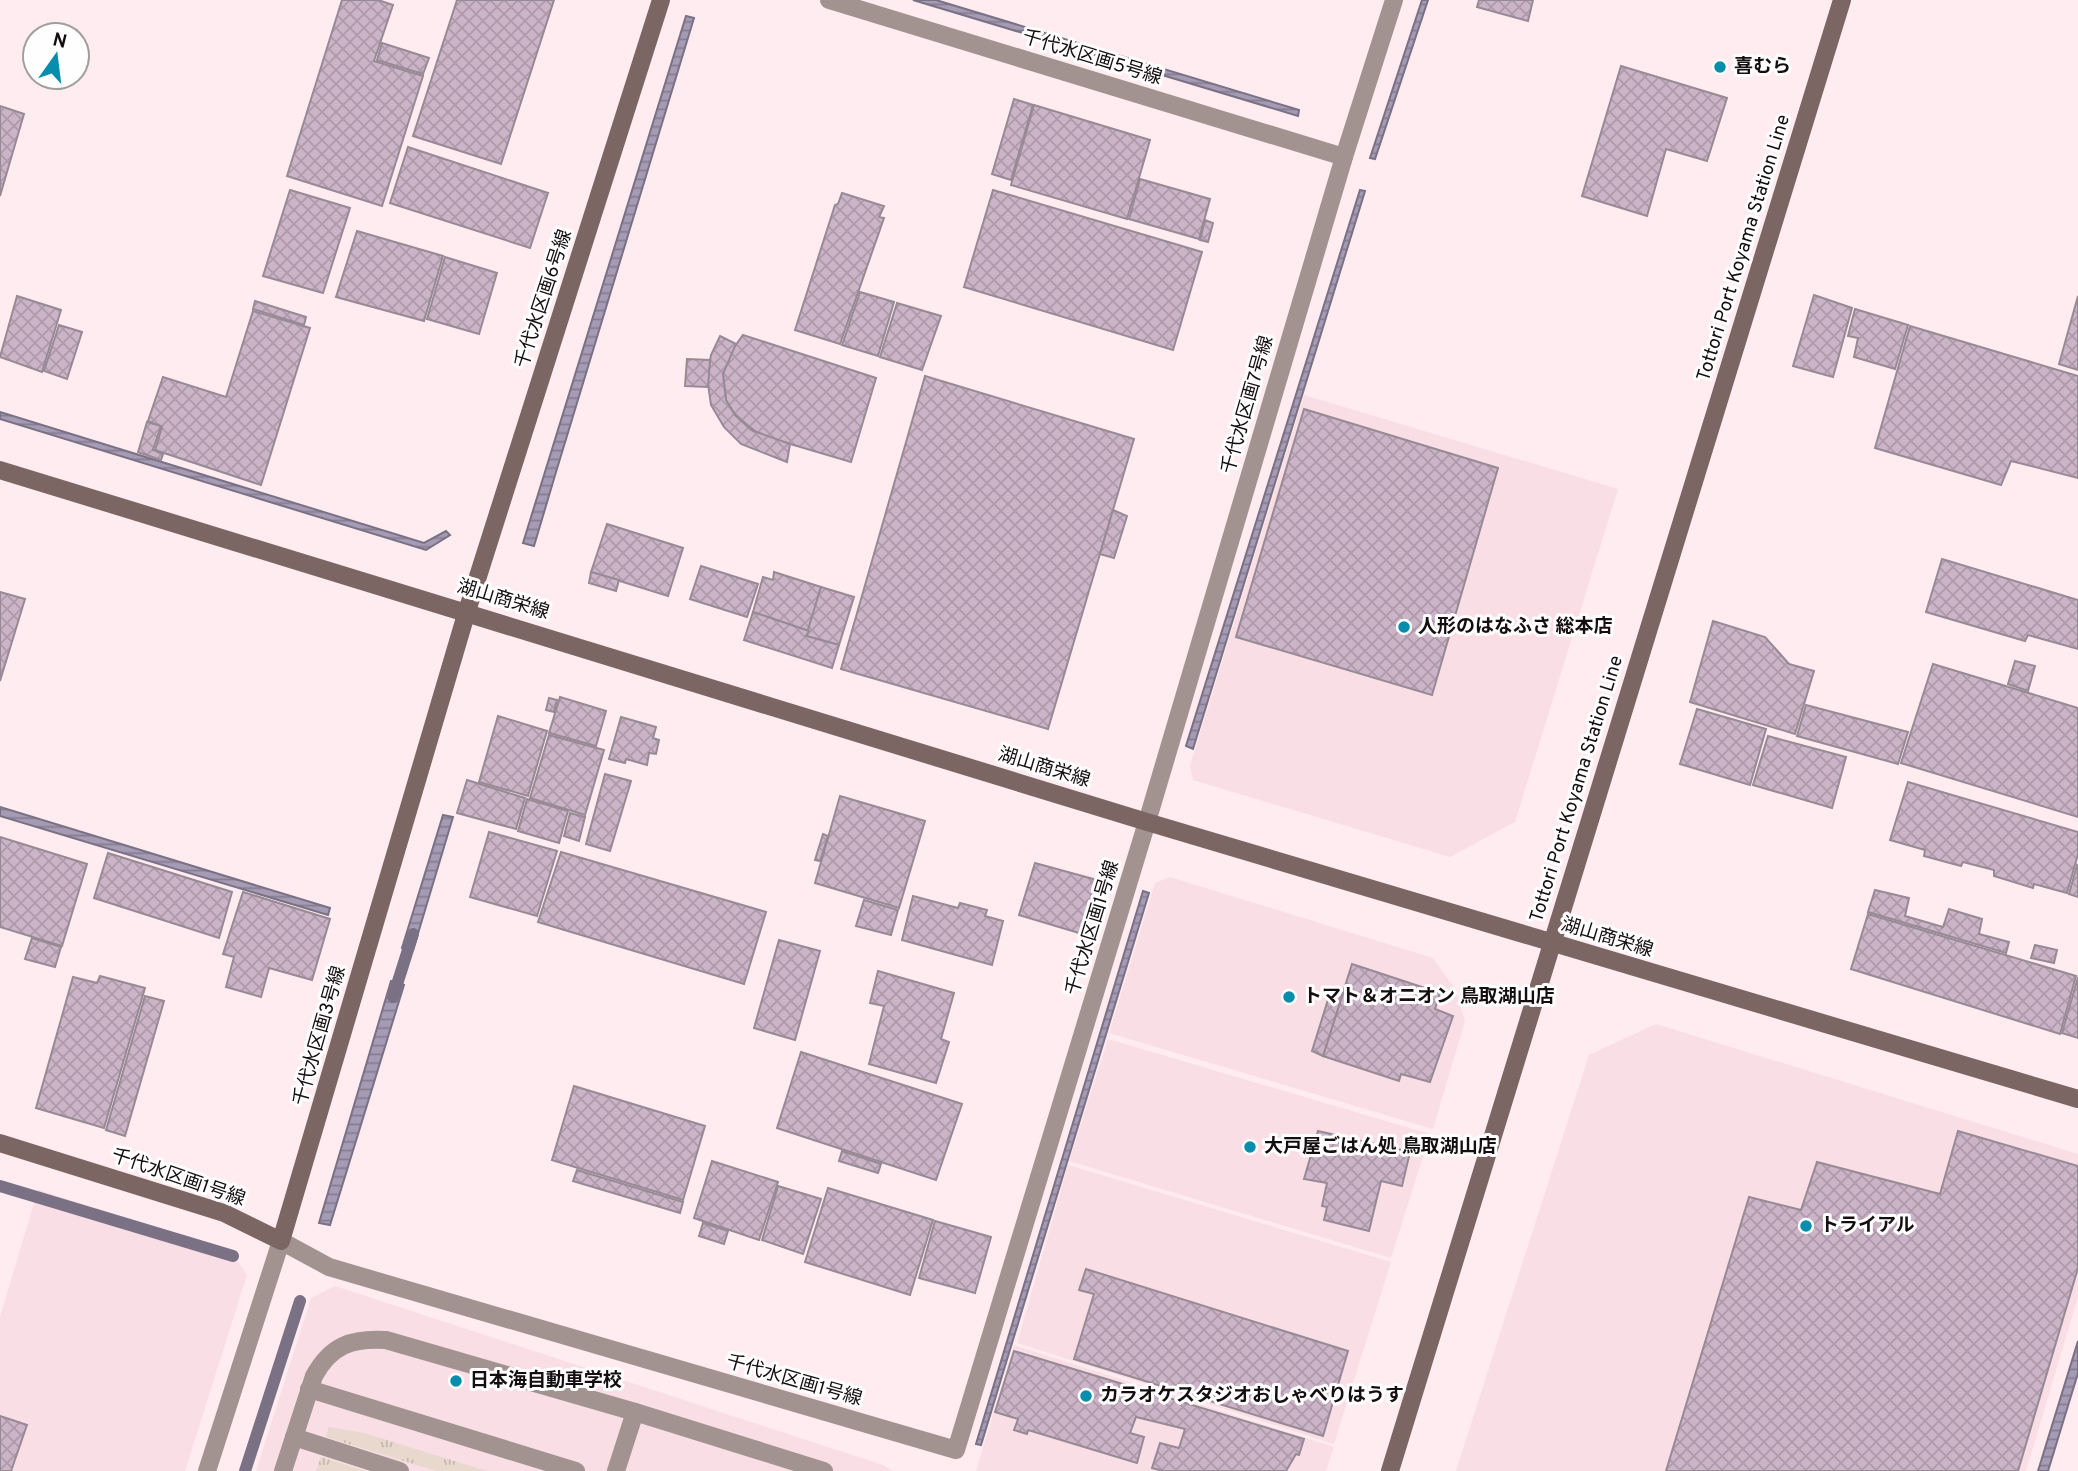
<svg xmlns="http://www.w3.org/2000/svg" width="2078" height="1471" font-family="Overpass,'Noto Sans JP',sans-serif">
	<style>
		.built { fill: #f9dee5 }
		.grass { fill: url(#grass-tufts) }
		.water { fill: url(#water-rules); stroke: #7a7184; stroke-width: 2 }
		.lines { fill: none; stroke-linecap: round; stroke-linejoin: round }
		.stream { stroke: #7a7184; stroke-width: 12 }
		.building { fill: url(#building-cross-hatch); stroke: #978a95; stroke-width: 2 }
		.lane { stroke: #a29391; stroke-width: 18 }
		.street { stroke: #a29391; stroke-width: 18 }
		.secondary { stroke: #7b6664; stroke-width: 18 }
		.poi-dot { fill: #098dac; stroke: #fefefe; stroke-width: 2.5 }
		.labels { text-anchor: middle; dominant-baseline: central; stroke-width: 6; stroke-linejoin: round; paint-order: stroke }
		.street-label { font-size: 19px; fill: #140e10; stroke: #fefefe }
		.poi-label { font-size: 19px; font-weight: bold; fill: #140e10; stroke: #fefefe; text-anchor: start }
	</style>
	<defs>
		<pattern id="grass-tufts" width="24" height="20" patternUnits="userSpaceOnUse" patternTransform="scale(1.75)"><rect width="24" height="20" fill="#e9d8cd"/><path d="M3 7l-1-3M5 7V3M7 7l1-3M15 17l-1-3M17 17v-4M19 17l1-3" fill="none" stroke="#c7b8af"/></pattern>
		<pattern id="water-rules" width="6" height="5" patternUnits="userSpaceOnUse" patternTransform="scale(1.75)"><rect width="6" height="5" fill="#a69bb5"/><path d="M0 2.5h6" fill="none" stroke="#867d92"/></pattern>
		<pattern id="building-cross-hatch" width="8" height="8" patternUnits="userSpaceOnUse" patternTransform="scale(1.75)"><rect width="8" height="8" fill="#ccb4c8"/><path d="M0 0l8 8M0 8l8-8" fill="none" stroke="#ae9aab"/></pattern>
	</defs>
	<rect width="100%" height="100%" fill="#ffecf1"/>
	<g class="built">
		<polygon points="1304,395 1618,489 1515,822 1450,857 1193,780 1190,766"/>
		<polygon points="1170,877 1433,958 1455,989 1465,1021 1433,1129 1109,1033 1155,883"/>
		<polygon points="1656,1024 2078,1154 2078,1297 2026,1471 1456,1471 1589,1055"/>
		<polygon points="1108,1039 1430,1134 1391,1258 1069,1161"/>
		<polygon points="1068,1165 1391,1262 1334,1444 1017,1343"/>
		<polygon points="38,1190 236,1252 235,1257 247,1275 185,1471 0,1471 0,1317"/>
		<polygon points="335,1286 883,1465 893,1471 256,1471 311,1298"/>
		<polygon points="1014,1345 1334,1447 1326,1471 976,1471"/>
	</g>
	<g class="grass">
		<polygon points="329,1427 364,1433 487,1471 436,1471 326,1437"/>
		<polygon points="321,1457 366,1471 316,1471"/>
	</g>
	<g class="water">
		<polygon points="913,0 936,0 1299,110 1298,116"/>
		<polygon points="1422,0 1428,0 1375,159 1370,158"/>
		<polygon points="686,16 694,18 556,472 534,546 523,543"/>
		<polygon points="1360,190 1365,191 1193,749 1186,746"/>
		<polygon points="0,412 424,543 446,531 450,535 426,550 0,419"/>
		<polygon points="0,807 330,908 328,915 0,816"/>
		<polygon points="443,815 453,817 413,950 402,948"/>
		<polygon points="1143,891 1149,893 981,1445 976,1444"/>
		<polygon points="391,981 404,985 330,1225 319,1223"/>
		<polygon points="2078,1341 2078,1373 2048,1471 2038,1471"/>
	</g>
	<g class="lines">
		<g class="stream">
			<polyline points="393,997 413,934"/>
			<polyline points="0,1186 233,1256"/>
			<polyline points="245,1471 300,1301"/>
		</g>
	</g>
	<g class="building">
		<polygon points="342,0 378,0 393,5 374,61 423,76 382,206 287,176"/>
		<polygon points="457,0 554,0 501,164 413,136"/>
		<polygon points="1479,0 1533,0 1528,21 1477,7"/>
		<polygon points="382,43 429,58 423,74 377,60"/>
		<polygon points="1621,66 1727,98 1707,161 1666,149 1647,216 1582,196"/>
		<polygon points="1014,99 1033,105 1011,180 992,174"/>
		<polygon points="1034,105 1150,140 1127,219 1011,185"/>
		<polygon points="0,106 24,114 0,196"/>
		<polygon points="408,147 548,193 530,248 390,203"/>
		<polygon points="1140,179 1210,199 1199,239 1129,219"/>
		<polygon points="290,190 350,208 323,293 263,276"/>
		<polygon points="993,190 1202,252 1173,350 964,287"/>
		<polygon points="842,193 884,206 879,217 884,218 840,344 795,330 835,205 838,204"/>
		<polygon points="1205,220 1213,223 1208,242 1200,240"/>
		<polygon points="357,231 443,256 424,321 336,297"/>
		<polygon points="445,257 497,273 479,334 427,319"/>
		<polygon points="860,292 894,302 878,356 842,345"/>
		<polygon points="1814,295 1852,308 1833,377 1793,366"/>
		<polygon points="17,296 61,310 42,372 0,357"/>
		<polygon points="2078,296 2078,370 2059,364"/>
		<polygon points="255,301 306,317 304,325 253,309"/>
		<polygon points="897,303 941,316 922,370 880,357"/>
		<polygon points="1855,309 1908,325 1895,369 1854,357 1858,338 1848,336"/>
		<polygon points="253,311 310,328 261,485 155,450 162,427 148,421 163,377 226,397"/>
		<polygon points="59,325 82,332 67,379 44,371"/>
		<polygon points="1910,326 2078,376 2078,478 2011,461 2001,485 1875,448"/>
		<polygon points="743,335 876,378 851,462 760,435 735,415 726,400 723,374 728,356"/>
		<polygon points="720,336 736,344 723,374 726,400 735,415 751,430 790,444 787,462 741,444 724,427 711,405 707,377 711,355"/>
		<polygon points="687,359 710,360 708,387 685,386"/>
		<polygon points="925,376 1134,439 1048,729 841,669"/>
		<polygon points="1304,409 1498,468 1432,695 1236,637"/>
		<polygon points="147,422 161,426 153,450 163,454 161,460 138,452"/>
		<polygon points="1113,510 1127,516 1114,558 1100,554"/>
		<polygon points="607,524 683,548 668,596 591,572"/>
		<polygon points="1942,559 2078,600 2078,649 2028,635 2025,641 1926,612"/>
		<polygon points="701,566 758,584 747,617 690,599"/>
		<polygon points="591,572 619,580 616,591 589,583"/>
		<polygon points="774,572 821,587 809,631 753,612 763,577 773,580"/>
		<polygon points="821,587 854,597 839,645 806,636"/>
		<polygon points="0,592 25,599 0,681"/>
		<polygon points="753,612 809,631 806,636 839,645 832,668 744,640"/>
		<polygon points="1713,621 1765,637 1789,664 1814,671 1795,734 1690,702"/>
		<polygon points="2015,661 2035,666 2028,691 2008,684"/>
		<polygon points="1933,664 2078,708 2078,817 1901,763"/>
		<polygon points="560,697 606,711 596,746 549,733"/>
		<polygon points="549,698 557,700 554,712 546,710"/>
		<polygon points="1806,705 1908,732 1898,764 1797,736"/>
		<polygon points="1697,709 1766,729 1750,785 1680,764"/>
		<polygon points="498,716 547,731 528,796 479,782"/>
		<polygon points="621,717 656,727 653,738 659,740 656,754 649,753 647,765 626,759 625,763 609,759"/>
		<polygon points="549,735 604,750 585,815 530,798"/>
		<polygon points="1768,736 1846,757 1832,808 1753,785"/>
		<polygon points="605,774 631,781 610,851 586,844"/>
		<polygon points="467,780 525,798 516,829 457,813"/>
		<polygon points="1908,782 2078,832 2078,854 2067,893 2034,884 2033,888 1994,876 1994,870 1963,862 1961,866 1924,856 1925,850 1890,840"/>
		<polygon points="840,796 925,821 899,908 815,883"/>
		<polygon points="527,799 568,811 559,843 518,831"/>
		<polygon points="570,813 585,817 579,841 564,836"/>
		<polygon points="489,832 557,851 537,916 470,897"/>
		<polygon points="823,834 828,836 820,861 815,860"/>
		<polygon points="0,837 87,864 62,946 0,927"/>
		<polygon points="561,852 766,912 744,984 538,922"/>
		<polygon points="108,853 232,892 219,938 94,898"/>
		<polygon points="1035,863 1097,880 1079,933 1019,915"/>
		<polygon points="2077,865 2078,866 2078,897 2069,894"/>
		<polygon points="1875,890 1909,898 1905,916 1943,927 1949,909 1982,919 1979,934 2009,942 2006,953 1868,912"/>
		<polygon points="243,892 330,919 312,980 269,968 261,997 226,987 234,957 223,954"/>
		<polygon points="913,896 958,908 960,903 987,910 985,916 1003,921 992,965 902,940"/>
		<polygon points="864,900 898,910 891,935 856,926"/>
		<polygon points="1868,914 2076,976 2060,1034 1851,969"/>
		<polygon points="32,938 61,947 55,967 25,959"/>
		<polygon points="779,940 820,951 795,1040 754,1028"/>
		<polygon points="2035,945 2057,950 2054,963 2031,958"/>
		<polygon points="1352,964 1440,993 1435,1009 1453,1016 1430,1082 1401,1074 1399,1081 1323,1056"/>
		<polygon points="878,971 954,993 941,1039 949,1042 936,1083 869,1064 884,1006 870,1003"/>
		<polygon points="100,976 145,988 104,1128 36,1108 73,977 97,983"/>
		<polygon points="2078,977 2078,1038 2062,1033"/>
		<polygon points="1331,990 1343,993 1323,1056 1312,1051"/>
		<polygon points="145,996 164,1001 125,1136 106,1130"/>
		<polygon points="801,1052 962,1104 936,1180 777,1128"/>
		<polygon points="574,1086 705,1126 683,1200 552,1160"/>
		<polygon points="1318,1131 1410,1152 1402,1186 1381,1181 1369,1231 1324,1220 1327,1207 1322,1206 1327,1183 1304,1179"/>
		<polygon points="1958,1131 2078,1166 2078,1268 2018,1471 1666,1471 1749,1197 1801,1210 1817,1162 1940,1194"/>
		<polygon points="842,1151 881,1164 878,1173 839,1161"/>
		<polygon points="712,1161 778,1182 759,1240 694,1218"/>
		<polygon points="577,1170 683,1202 680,1213 573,1181"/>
		<polygon points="778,1186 821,1199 803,1254 762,1240"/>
		<polygon points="828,1188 933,1220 910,1295 805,1262"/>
		<polygon points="935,1221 991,1237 975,1293 919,1278"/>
		<polygon points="703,1223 728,1231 724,1244 699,1236"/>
		<polygon points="1086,1269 1348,1351 1323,1436 1074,1359 1094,1294 1079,1290"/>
		<polygon points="1014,1351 1304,1439 1299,1455 1296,1454 1286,1471 1163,1471 1152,1468 1160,1443 1179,1448 1185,1429 1136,1417 1130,1433 1144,1437 1137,1463 1028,1430 1027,1434 1014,1430 1018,1419 995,1412"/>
		<polygon points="0,1416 27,1425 11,1471 0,1471"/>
	</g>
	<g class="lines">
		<g class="lane">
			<polyline points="309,1389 576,1471"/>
			<polyline points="294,1437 400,1471"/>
			<path d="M283,1471L314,1376C331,1345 352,1338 386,1340L635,1412L824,1471"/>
			<polyline points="616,1471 635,1412"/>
		</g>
		<g class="street">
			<polyline points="829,0 1344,157"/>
			<polyline points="207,1471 281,1241 329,1267 956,1450 1147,822 1344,157 1394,0"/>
		</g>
		<g class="secondary">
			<polyline points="0,470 1147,822 2078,1099"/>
			<polyline points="0,1143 224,1213 281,1241 467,611 661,0"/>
			<polyline points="1390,1471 1842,0"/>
		</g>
	</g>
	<g class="poi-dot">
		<circle cx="1720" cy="67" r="7"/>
		<circle cx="1404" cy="627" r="7"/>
		<circle cx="1289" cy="997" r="7"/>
		<circle cx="1250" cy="1147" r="7"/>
		<circle cx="1806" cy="1226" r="7"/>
		<circle cx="456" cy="1381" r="7"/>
		<circle cx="1086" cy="1396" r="7"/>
	</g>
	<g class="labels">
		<g class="street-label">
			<text transform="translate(1092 58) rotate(17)">千代水区画5号線</text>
			<text transform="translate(1744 248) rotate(-73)">Tottori Port Koyama Station Line</text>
			<text transform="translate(544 299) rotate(-72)">千代水区画6号線</text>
			<text transform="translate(1248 405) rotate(-74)">千代水区画7号線</text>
			<text transform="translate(503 600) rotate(17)">湖山商栄線</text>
			<text transform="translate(1044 768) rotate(17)">湖山商栄線</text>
			<text transform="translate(1577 789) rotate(-73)">Tottori Port Koyama Station Line</text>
			<text transform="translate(1093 928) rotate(-73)">千代水区画1号線</text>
			<text transform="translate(1607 938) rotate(17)">湖山商栄線</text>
			<text transform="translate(320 1036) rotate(-74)">千代水区画3号線</text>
			<text transform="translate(178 1178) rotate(19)">千代水区画1号線</text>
			<text transform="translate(794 1381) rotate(16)">千代水区画1号線</text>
		</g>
		<g class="poi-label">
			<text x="1734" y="67">喜むら</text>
			<text x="1418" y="627">人形のはなふさ 総本店</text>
			<text x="1303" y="997">トマト＆オニオン 鳥取湖山店</text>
			<text x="1264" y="1147">大戸屋ごはん処 鳥取湖山店</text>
			<text x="1820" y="1226">トライアル</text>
			<text x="470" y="1381">日本海自動車学校</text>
			<text x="1100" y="1396">カラオケスタジオおしゃべりはうす</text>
		</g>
	</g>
	<g transform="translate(56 56) rotate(14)"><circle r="33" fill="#fefefe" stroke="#a09e9f" stroke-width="2"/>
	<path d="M0-5L12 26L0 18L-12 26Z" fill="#098dac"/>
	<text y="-10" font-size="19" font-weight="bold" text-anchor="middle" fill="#140e10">N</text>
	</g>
</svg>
